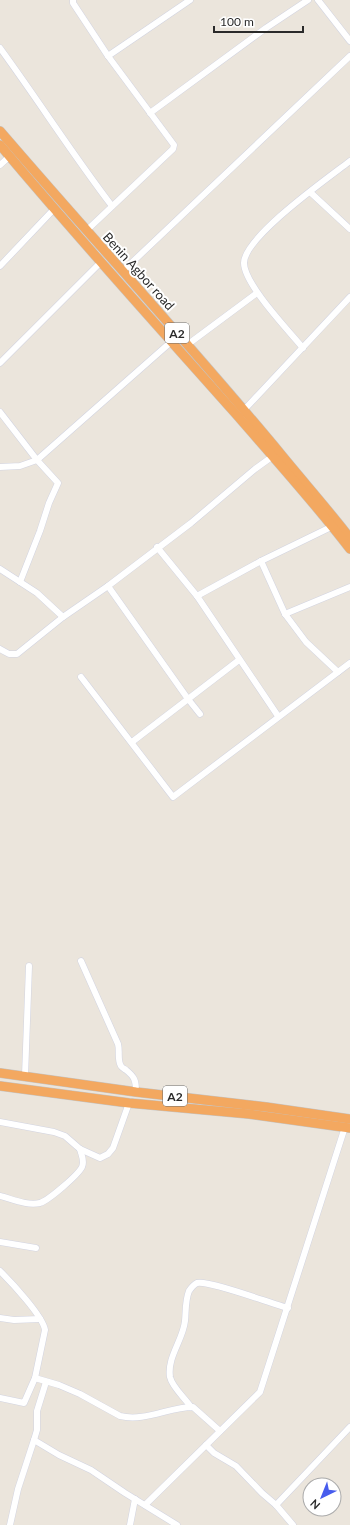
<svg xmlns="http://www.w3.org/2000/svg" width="350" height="1525" font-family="Lato,sans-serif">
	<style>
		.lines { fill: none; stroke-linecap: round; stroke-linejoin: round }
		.minor-casing { stroke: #d2d4e1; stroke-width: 7 }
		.highway-casing { stroke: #c3c3c3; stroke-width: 10 }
		.minor { stroke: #fff; stroke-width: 6 }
		.highway { stroke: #f3a860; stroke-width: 9 }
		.labels { text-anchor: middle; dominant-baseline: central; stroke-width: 4; stroke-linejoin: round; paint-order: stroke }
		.shield { fill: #fff; stroke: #6a6a6a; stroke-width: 1 }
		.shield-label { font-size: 12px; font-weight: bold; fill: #2a2a2a }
		.street-label { font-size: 13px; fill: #2a2a2a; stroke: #fff }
	</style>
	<rect width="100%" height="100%" fill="#ebe5dc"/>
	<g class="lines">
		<defs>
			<g id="minor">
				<polyline points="73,0 73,3 108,56 174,145 173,149 86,231"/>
				<polyline points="318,0 350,41"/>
				<path d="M0,48C38,100 73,155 112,206"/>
				<polyline points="108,56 190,0"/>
				<polyline points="150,113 266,28 308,0"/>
				<polyline points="0,165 10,156"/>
				<polyline points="310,192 350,229"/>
				<polyline points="0,266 55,208"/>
				<polyline points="123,271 350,56"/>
				<polyline points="187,345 257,293"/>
				<path d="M303,348C289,331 244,284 244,263C244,237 328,178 350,161"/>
				<polyline points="0,363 101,262"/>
				<polyline points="244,410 350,297"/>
				<polyline points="0,412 37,460 58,483 49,503 40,531 20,582"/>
				<polyline points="0,467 20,466 37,460 172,341"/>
				<polyline points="157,547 197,596 278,716"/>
				<polyline points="261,561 285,614 306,642 338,672"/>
				<polyline points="0,569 37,593 63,617"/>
				<polyline points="108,586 188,699 200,714"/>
				<polyline points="197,596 261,561 333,526"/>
				<polyline points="285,614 350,587"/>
				<polyline points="0,649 9,654 17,654 63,617 108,586 191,523 255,469 273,456"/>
				<polyline points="81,677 173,797 350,663"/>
				<polyline points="132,742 239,660"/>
				<path d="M81,961L118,1044C120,1051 117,1060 121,1066C122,1068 125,1069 126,1070C135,1077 136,1081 136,1092"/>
				<polyline points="25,1076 29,966"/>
				<polyline points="0,1122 54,1132 65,1136 80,1149 100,1158 108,1154 113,1148 129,1103"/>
				<path d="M0,1196C12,1199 27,1206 40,1203C49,1200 78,1175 82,1167C85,1161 81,1154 80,1149"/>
				<polyline points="0,1242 36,1248"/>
				<path d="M0,1271C11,1282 43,1316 45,1330L35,1378L24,1403L0,1398"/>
				<polyline points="0,1318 14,1320 40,1319"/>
				<path d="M35,1378L59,1385L80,1394L120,1416C145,1422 169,1407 193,1407L220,1431"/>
				<path d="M191,1407C185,1398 172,1387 170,1377C167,1357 183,1340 185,1321C186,1312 185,1301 189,1291C191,1288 193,1285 197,1283C209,1280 272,1304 288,1308"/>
				<polyline points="34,1440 59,1455 91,1470 125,1493 177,1525"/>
				<polyline points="206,1445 214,1453 236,1466 262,1493 276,1505 293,1525"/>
				<polyline points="145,1505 260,1392 345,1127"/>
				<polyline points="276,1505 350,1427"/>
				<polyline points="10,1525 18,1489 34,1440 37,1430 37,1411 46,1382"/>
				<polyline points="130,1525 135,1499"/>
			</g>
			<g id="highway">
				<path d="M0,131C91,237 186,340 275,447C300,478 326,507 350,538"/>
				<path d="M0,145C76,236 156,324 235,413C274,458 314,502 350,549"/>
				<polyline points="0,1073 136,1092 266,1107 350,1119"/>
				<polyline points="0,1086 129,1103 249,1114 350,1128"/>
			</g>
		</defs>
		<use href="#minor" class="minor-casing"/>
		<use href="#highway" class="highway-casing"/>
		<use href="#minor" class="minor"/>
		<use href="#highway" class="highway"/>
	</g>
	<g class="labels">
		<g class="shield">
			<rect x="165" y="323" width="24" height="20" rx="3"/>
			<rect x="163" y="1086" width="24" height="20" rx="3"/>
		</g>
		<g class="shield-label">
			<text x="177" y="333">A2</text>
			<text x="175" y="1096">A2</text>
		</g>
		<g class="street-label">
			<text transform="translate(139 271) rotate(48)">Benin Agbor road</text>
		</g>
	</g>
	<g transform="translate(322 1497) rotate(223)"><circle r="19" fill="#ffffff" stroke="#aaaaaa"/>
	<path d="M0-3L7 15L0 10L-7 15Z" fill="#475ced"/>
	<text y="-6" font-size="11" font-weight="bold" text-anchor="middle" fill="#2a2a2a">N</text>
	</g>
	<path d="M214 26v6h89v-6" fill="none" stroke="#2a2a2a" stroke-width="2"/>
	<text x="220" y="26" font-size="12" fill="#2a2a2a" stroke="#ffffff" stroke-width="3" paint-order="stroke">100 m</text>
</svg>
